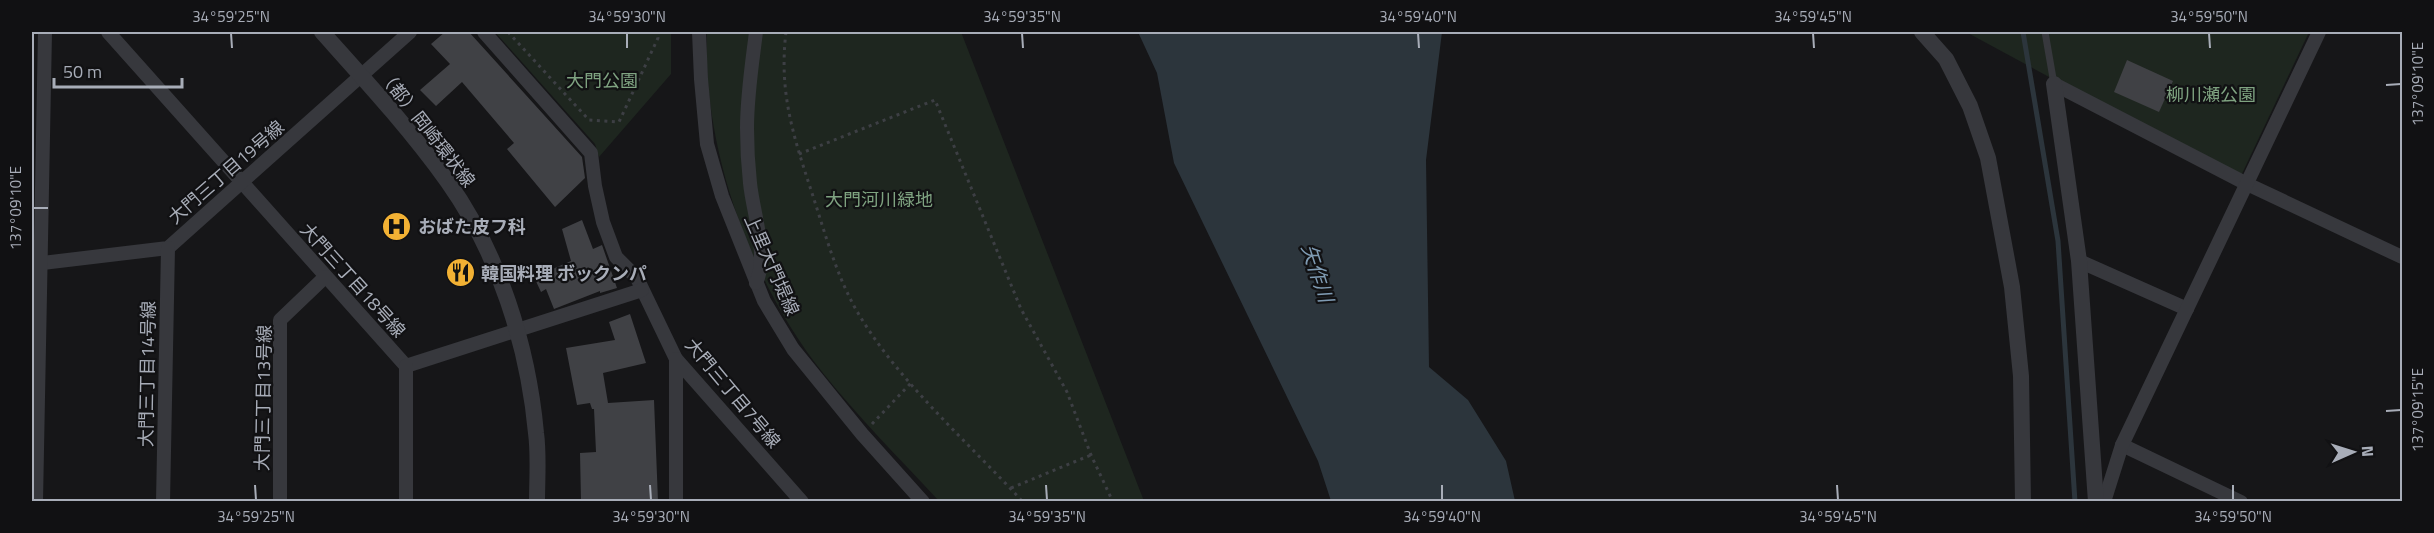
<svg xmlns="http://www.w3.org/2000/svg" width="2434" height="533" font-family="'Titillium Web','Noto Sans JP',sans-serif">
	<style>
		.green { fill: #1e261f }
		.water { fill: #2c353c }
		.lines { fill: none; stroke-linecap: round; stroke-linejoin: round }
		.stream { stroke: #2c353c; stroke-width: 5 }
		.building { fill: #404145 }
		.path { stroke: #3d3f44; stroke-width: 3; stroke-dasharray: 3 4.5; stroke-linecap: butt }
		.service { stroke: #37383d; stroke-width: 7 }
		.minor { stroke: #37383d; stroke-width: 14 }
		.tertiary { stroke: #37383d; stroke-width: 16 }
		.ticks { fill: none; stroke: #a8adb8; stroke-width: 2 }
		.labels { text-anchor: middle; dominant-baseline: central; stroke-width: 4.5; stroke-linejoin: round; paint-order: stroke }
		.park-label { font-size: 18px; fill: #7fa381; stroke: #111113 }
		.street-label { font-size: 18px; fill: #a8adb8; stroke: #111113 }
		.poi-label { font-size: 18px; font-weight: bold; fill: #a8adb8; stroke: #111113; text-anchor: start }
		.water-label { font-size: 20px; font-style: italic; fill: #7f9bb3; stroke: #111113 }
		.neatline { fill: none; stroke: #a8adb8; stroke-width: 2 }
		.ticks-label { font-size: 15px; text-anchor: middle; fill: #a8adb8 }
	</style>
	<rect width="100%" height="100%" fill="#161618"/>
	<g class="green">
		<polygon points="495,32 671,32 671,74 599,157 595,144"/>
		<path d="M707,32H961L1144,501H939C900,459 859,418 823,373C751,283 702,148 707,32Z"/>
		<polygon points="1966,32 2309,32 2239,180"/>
	</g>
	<polygon class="water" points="1138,32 1442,32 1426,160 1429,367 1468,400 1506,461 1515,501 1331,501 1318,461 1174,163 1157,73"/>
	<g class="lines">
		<polyline class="stream" points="2023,32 2058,241 2075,502"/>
	</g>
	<g class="building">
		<polygon points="445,32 469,32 582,157 585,178 555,207 507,149 514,143 462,82 436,106 420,90 450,64 431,44"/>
		<polygon points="2127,60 2173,81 2159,112 2114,92"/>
		<polygon points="582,220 593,249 602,245 617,288 600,293 600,291 554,309 546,289 541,292 534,277 571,261 562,229"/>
		<polygon points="461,258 471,267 460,279 449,267"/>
		<polygon points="630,314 646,363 603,373 608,403 654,400 658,501 581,501 580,453 596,452 594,409 592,409 590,403 577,405 566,348 615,340 609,322"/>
	</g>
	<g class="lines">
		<g class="path">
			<polyline points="508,32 589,120 619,122 658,38 657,32"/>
			<path d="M786,32C779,90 792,132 810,187C823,226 834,269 854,306C894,378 967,441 1023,502"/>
			<polyline points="799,154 935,100 1021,309 1067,392 1091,455 1113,502"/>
			<polyline points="872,424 911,383"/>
			<polyline points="1011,488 1091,455"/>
		</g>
		<polyline class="service" points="2045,32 2054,84"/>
		<g class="minor">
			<polyline points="108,32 406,366"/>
			<polyline points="484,32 591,153 595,186 603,222 616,257 637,278 676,359 802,502"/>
			<polyline points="699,32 701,79 707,144 722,196 764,301 793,349 862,434 923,502"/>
			<polyline points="2054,84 2247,184 2402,257"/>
			<polyline points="2079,261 2187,309"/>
			<polyline points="34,264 168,248 410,32"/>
			<path d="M756,283C769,255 753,214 750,183C748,165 747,146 747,128C747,96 752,64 756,32"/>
			<polyline points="676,359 676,502"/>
			<polyline points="406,366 642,290"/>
			<polyline points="406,366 406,502"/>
			<polyline points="2122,445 2241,502"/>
			<polyline points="36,502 45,32"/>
			<polyline points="163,502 168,248"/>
			<polyline points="280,502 280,320 325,277"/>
			<polyline points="2104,502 2122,445 2319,32"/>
		</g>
		<g class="tertiary">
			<path d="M322,32C365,80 410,129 448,182C499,254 528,346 536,433C539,455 537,479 537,502"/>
			<polyline points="1922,32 1946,59 1970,106 1988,158 2012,287 2021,376 2023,502"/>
			<polyline points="2054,84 2079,261 2096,502"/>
		</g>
	</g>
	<path class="ticks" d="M231,33L232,48M627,33V48M1022,33L1023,48M1418,33L1419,48M1813,33L1814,48M2209,33L2210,48M2386,85L2401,84M33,208H48M2386,411L2401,410M255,485L256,500M650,485L651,500M1046,485L1047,500M1442,485V500M1837,485L1838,500M2233,485V500"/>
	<defs>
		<symbol id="hospital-disc" viewBox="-11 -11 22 22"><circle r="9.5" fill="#f2b134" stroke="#111113"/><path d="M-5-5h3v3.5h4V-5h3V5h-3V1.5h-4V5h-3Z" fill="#111"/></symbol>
		<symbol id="restaurant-disc" viewBox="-11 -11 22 22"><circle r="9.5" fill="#f2b134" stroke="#111113"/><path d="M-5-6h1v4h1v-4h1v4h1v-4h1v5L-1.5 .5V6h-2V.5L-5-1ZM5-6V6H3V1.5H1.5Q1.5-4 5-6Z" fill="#111"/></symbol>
	</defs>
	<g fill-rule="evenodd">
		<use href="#hospital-disc" x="380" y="210" width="33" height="33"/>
		<use href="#restaurant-disc" x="444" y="256" width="33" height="33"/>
	</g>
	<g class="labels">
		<g class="park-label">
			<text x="602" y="80">大門公園</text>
			<text x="2211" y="94">柳川瀬公園</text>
			<text x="879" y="199">大門河川緑地</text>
		</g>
		<g class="street-label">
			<text transform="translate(427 128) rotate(52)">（都）岡崎環状線</text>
			<text transform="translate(226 172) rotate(-41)">大門三丁目19号線</text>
			<text transform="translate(772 265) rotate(66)">上里大門堤線</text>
			<text transform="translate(353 280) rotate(48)">大門三丁目18号線</text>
			<text transform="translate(147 374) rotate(-89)">大門三丁目14号線</text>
			<text transform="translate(733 393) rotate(50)">大門三丁目7号線</text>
			<text transform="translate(263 398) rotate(-89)">大門三丁目13号線</text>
		</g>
		<g class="poi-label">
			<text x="418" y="226">おばた皮フ科</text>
			<text x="481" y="273">韓国料理 ボックンパ</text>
		</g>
		<g class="water-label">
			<text transform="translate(1318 273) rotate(72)">矢作川</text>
		</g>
	</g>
	<rect width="2434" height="533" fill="none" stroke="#111113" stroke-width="66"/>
	<g transform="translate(2353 452) rotate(87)" stroke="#111113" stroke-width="4.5" paint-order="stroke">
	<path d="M0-4.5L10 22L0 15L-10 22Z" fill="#a8adb8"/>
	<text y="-9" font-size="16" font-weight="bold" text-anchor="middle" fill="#a8adb8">N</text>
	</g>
	<path d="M54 78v9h128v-9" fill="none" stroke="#a8adb8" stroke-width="3"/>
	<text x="63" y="78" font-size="18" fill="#a8adb8" stroke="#111113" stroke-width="4.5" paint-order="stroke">50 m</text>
	<rect x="33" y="33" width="2368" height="467" class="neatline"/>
	<g class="ticks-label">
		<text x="231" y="22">34°59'25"N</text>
		<text x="627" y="22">34°59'30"N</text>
		<text x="1022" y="22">34°59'35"N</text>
		<text x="1418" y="22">34°59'40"N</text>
		<text x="1813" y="22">34°59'45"N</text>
		<text x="2209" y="22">34°59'50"N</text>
		<text transform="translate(2418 84) rotate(-90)" y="5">137°09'10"E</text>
		<text transform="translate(16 208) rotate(-90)" y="5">137°09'10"E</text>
		<text transform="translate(2418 410) rotate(-90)" y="5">137°09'15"E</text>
		<text x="256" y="522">34°59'25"N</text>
		<text x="651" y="522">34°59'30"N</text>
		<text x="1047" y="522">34°59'35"N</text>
		<text x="1442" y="522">34°59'40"N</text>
		<text x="1838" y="522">34°59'45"N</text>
		<text x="2233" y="522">34°59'50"N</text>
	</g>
</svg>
